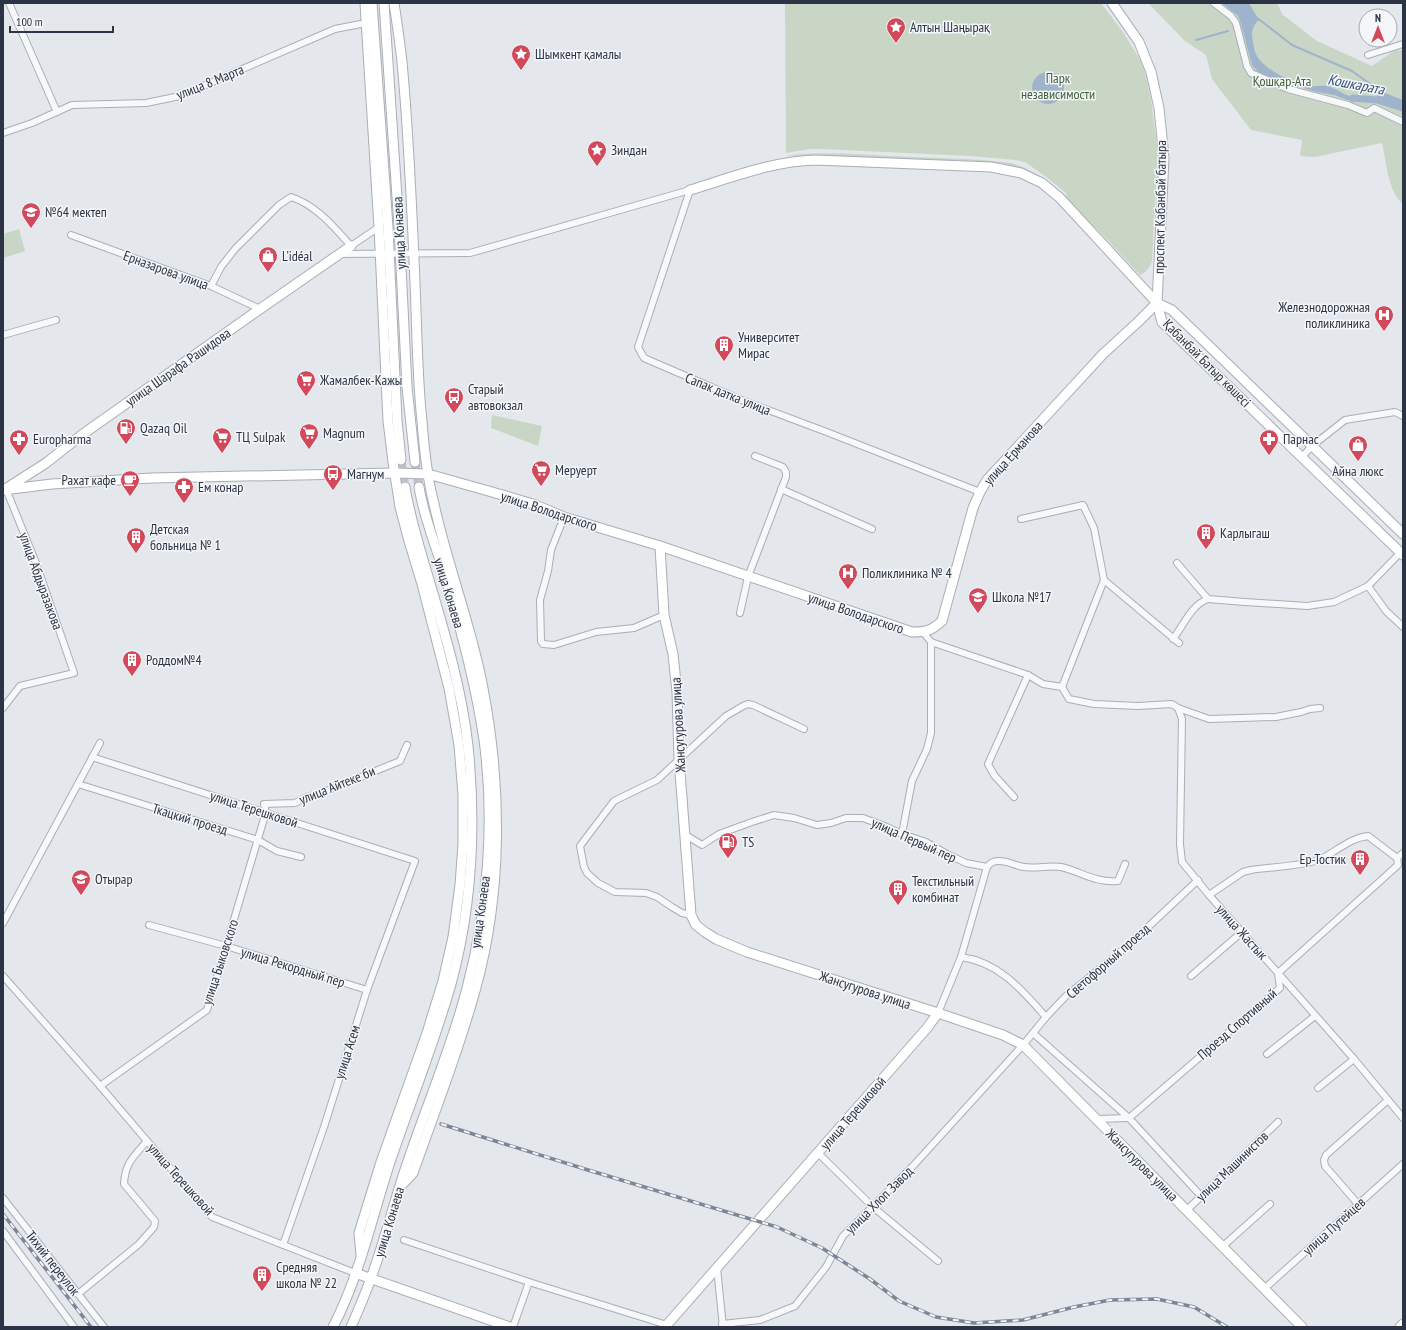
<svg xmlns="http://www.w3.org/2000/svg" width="1406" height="1330" font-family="'PT Sans Narrow',sans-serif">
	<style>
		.green { fill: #c9d6c5 }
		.water { fill: #9fb4cc }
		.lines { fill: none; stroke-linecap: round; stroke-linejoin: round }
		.stream { stroke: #9fb4cc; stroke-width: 2 }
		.canal { stroke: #9fb4cc; stroke-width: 7 }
		.secondary-tunnel { stroke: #bfc3cb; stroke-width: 9; stroke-dasharray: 9 4.5; stroke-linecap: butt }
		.street-casing { stroke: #a9aeb7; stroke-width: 8 }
		.secondary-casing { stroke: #a9aeb7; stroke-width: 11 }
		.street { stroke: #f7f8fa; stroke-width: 6 }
		.secondary { stroke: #fff; stroke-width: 9 }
		.rail-casing { stroke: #7d8696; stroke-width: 3.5 }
		.rail { stroke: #f4f6f9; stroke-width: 2; stroke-dasharray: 6; stroke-linecap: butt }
		.labels { text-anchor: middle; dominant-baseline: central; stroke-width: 3; stroke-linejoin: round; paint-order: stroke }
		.poi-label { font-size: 14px; fill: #2b3445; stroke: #f4f6f9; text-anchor: start }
		.park-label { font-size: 14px; fill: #3f6138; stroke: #f4f6f9 }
		.street-label { font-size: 14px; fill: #2b3445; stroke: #f4f6f9 }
		.water-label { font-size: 15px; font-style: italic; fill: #34527a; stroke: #f4f6f9 }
	</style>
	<rect width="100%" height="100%" fill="#e4e7ec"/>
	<g class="green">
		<path d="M785,3H1101L1123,32L1141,61L1146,76L1151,100L1158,152L1152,261C1150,267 1146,273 1140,275L1098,230L1093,226L1068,200L1044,181L1034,174L1019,167L1001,164L975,161L830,156H785C820,151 856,154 892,156C931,158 971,158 1011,163C1034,169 1047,182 1065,196L1067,194L1049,179L1025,162L1016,160L970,156L821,149H810L786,153Z"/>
		<path d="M1148,3H1277L1283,15L1317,41L1372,66L1395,50H1403V204C1387,190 1387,163 1382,143L1315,157L1300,156L1302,140L1251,130L1212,79L1206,55L1185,41Z"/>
		<polygon points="19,229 25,251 3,258 3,234"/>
		<polygon points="492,415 542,426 538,446 491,428"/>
	</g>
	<g class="water">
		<path d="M1222,3H1248L1250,5L1259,20C1252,26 1251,33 1253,42C1254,48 1255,54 1259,59C1268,71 1294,84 1309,86C1315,87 1321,85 1327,86C1336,88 1342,94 1350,96C1353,97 1358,97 1362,98L1359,101L1353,102L1334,95L1317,92L1289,84L1260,74L1252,65L1241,24L1238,16Z"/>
		<circle cx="1048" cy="88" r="16"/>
		<polygon points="1380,91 1403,100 1403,112 1377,100"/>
	</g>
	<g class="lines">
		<g class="stream">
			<polyline points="1256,17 1292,45 1352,71 1380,91 1377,100"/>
			<polyline points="1196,40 1228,31"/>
		</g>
		<polyline class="canal" points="1353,98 1377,100 1403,108"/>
		<g class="secondary-tunnel">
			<polyline points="401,460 405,487"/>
			<polyline points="415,462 419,487"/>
		</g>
		<defs>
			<g id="street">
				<polyline points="9,3 57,112"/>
				<polyline points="1214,3 1231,16 1236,23 1247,66 1251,73 1288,89 1348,105 1367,113 1374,108 1403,122"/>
				<polyline points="1368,55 1403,44"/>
				<polyline points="3,133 32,123 72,105 146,103 180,96 335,29 366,23"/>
				<polyline points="690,190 638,347 644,358 739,399 824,431 980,492"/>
				<polyline points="71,235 211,286 260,309"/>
				<polyline points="339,254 470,253 690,190"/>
				<path d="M211,286L221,267L235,249L279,205L291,197C316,205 334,227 351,246L379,227"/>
				<polyline points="3,335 56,320"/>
				<polyline points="1302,457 1312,446 1345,420 1395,412 1403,416"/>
				<polyline points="781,489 872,529"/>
				<polyline points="564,517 551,550 548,571 540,600 541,641 543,644 554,645 596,632 634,628 664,615"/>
				<polyline points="1021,519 1083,505 1094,528 1104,580 1062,687"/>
				<polyline points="1400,553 1368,586 1386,611 1403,627"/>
				<polyline points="1177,563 1208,599 1245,602 1307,606 1334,602 1368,586"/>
				<polyline points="1104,580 1179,643"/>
				<polyline points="740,613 748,577 786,477 786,472 783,467 755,456"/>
				<polyline points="923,632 931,642 1028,675 1043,684 1062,687 1069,699 1094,704 1138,706 1172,704 1178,708 1209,719 1276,717 1301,712 1310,709 1320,708"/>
				<path d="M1173,639C1184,625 1191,605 1208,599"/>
				<polyline points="3,708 20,686 74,673 36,563 6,489"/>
				<polyline points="1178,708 1182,719 1180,844 1182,862 1209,895 1354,1059 1403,1118"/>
				<polyline points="92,757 415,861 367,990 324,1127 283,1245"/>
				<polyline points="78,784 258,840 277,851 301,857"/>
				<polyline points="1014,797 994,775 988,764 1028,675"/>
				<polyline points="684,834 702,845 719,834 752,822 774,815 794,818 817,825 831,823 846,818 863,818 887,827 902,834 926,842 947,854 966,863 987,867"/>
				<polyline points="902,834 912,781 927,749 931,733 931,642"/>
				<path d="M987,867C990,863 993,861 998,861C1007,860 1015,866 1024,867C1037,869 1049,865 1061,867C1082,872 1095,883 1118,881L1125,864"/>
				<path d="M1209,895L1243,872L1251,870C1270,867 1306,866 1321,859C1337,851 1350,838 1368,836L1397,858"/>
				<polyline points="691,915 682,913 672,907 657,897 646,893 615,892 598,883 587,873 584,867 580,846 614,801 657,780 726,716 743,706 748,704 753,705 804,729"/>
				<polyline points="3,923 100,743"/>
				<polyline points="149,925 226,946 367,990"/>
				<path d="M961,957C999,962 1022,990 1046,1017"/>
				<polyline points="3,976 95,1080 212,1217 355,1273"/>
				<polyline points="1191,976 1242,932"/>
				<polyline points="938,1013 961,957 987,867"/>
				<polyline points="1033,1033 1129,1118 1201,1196"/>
				<polyline points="1267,1054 1315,1016"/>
				<polyline points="100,1086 207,1010 266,812 264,804 295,803 307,797 319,794 400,761 407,745"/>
				<polyline points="1318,1088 1354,1059"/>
				<polyline points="1096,1119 1129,1118 1280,988 1278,973 1398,865 1397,858 1403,853"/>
				<polyline points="818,1153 873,1207 938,1261"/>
				<polyline points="3,1198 104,1327"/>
				<polyline points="1358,1204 1325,1166 1324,1160 1326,1155 1388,1100"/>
				<polyline points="1187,1210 1278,1122"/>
				<polyline points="3,1231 74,1327"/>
				<polyline points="404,1240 529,1282 667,1325"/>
				<polyline points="1222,1247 1270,1204"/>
				<polyline points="717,1268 723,1327"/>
				<polyline points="1264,1289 1403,1164"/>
				<path d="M78,1294L139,1244L154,1227L155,1221L124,1184C125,1163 134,1156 147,1141"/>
				<polyline points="722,1324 760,1320 795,1306 826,1267 843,1236 913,1166 1023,1045 1046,1017 1066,996 1130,944 1198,880"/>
				<polyline points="513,1327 529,1282"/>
			</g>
			<g id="secondary">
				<polyline points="372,3 388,227 397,420 401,460"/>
				<polyline points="384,3 399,227 407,387 415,462"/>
				<path d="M394,3C397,23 400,43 402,62C409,136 412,210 415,283C417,329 417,375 422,421C424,448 427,477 434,504C447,564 470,622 482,683C502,784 503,891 475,991C458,1053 434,1113 413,1173L399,1188"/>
				<polyline points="1112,3 1139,42 1151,72 1159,108 1164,158 1157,303 1162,322 1403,555"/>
				<path d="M690,190C730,178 773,161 815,160L991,167L1021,173L1042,183L1060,198L1157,303L1172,310L1403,534"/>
				<polyline points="7,488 46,463 83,434 260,309 351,246"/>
				<path d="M3,490L52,484L152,478L395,473L428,474L485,490L533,504L564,517L660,546L912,632C926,632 931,631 942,621L973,508L980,492L987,480L1103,354L1138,322L1157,303"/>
				<polyline points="660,546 664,615 673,654 677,692 679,759 691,915 696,925 705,932 716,939 747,952 938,1013 1003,1035 1023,1045 1302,1327"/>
				<polyline points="361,1255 359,1233 381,1162 427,1033 443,981 453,937 460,885 463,844 463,795 459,745 449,688 422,584 409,541 400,507 393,462 388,421 379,227 365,3"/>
				<polyline points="355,1273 510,1327"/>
				<path d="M333,1327C360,1275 372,1217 390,1162C410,1103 434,1044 451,984C472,907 476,825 468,746C462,690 445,634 429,580C420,549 410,519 405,487"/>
				<path d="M351,1327C358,1311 365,1295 371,1278C384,1243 393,1206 405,1170C425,1109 451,1050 467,988C488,910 495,820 484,740C476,686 462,632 446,579C437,548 424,519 419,487"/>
				<polyline points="665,1327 927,1028 938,1013"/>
				<polyline points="1400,1327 1403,1324"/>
			</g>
		</defs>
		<use href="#street" class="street-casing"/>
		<use href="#secondary" class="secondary-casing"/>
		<use href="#street" class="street"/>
		<use href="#secondary" class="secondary"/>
		<defs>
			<g id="rail">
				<polyline points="441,1124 588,1170 777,1227 822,1248 870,1279 899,1301 936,1317 974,1323 1023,1320 1074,1307 1110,1300 1157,1299 1194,1307 1227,1327"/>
				<polyline points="3,1214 91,1327"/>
			</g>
		</defs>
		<use href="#rail" class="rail-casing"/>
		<use href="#rail" class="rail"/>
	</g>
	<defs>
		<symbol id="sight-pin" viewBox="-11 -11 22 30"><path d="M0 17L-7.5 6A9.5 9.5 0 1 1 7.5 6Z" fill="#d1495b" stroke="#f4f6f9"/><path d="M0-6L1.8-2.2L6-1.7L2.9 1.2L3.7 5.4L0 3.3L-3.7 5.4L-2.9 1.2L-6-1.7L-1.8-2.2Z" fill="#fff"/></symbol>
		<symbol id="school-pin" viewBox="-11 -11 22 30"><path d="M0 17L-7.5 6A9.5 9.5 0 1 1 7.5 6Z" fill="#d1495b" stroke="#f4f6f9"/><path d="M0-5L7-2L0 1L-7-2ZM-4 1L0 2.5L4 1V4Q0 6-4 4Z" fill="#fff"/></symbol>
		<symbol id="shop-pin" viewBox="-11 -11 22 30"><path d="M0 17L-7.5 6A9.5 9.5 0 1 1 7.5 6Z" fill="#d1495b" stroke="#f4f6f9"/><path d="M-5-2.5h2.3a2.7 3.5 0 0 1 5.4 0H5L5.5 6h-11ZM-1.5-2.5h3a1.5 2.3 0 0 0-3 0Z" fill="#fff"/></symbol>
		<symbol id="hospital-pin" viewBox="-11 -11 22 30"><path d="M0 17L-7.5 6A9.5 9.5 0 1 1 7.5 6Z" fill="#d1495b" stroke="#f4f6f9"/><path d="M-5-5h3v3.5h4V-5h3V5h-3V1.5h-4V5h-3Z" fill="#fff"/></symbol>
		<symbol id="building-pin" viewBox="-11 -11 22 30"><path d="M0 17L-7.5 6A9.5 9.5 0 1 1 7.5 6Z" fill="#d1495b" stroke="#f4f6f9"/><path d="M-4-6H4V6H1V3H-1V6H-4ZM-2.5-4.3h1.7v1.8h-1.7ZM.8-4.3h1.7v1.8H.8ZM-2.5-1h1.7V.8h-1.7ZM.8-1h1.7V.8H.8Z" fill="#fff"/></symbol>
		<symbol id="supermarket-pin" viewBox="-11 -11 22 30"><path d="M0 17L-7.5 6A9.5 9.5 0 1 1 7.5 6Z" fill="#d1495b" stroke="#f4f6f9"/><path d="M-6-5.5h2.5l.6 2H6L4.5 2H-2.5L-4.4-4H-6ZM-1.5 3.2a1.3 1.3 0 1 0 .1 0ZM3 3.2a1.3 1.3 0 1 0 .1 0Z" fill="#fff"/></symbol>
		<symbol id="bus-pin" viewBox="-11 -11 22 30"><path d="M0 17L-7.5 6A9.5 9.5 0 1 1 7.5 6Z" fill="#d1495b" stroke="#f4f6f9"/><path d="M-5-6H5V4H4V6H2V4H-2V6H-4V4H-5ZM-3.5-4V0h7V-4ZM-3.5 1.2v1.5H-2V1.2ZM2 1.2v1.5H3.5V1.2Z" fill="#fff"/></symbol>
		<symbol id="fuel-pin" viewBox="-11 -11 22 30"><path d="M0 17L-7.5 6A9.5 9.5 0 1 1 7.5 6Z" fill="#d1495b" stroke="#f4f6f9"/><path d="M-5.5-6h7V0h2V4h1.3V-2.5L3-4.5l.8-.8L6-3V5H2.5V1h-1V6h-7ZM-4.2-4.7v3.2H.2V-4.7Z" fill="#fff"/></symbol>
		<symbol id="pharmacy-pin" viewBox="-11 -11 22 30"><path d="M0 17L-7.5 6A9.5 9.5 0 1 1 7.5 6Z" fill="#d1495b" stroke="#f4f6f9"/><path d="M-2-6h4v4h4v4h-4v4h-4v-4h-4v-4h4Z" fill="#fff"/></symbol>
		<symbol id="cafe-pin" viewBox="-11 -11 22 30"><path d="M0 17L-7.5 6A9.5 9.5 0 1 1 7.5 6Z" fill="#d1495b" stroke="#f4f6f9"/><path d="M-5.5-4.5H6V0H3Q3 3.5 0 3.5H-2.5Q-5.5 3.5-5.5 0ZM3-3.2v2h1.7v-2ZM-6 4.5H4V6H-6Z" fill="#fff"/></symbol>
		<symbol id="university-pin" viewBox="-11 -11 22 30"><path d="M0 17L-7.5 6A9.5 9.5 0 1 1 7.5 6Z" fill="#d1495b" stroke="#f4f6f9"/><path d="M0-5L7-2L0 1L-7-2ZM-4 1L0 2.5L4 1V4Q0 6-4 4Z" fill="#fff"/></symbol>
	</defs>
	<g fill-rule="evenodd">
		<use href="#sight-pin" x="885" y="16" width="22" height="30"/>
		<use href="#sight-pin" x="510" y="43" width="22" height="30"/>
		<use href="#sight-pin" x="586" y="139" width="22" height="30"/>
		<use href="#school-pin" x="20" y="201" width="22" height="30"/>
		<use href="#shop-pin" x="257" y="245" width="22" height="30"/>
		<use href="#hospital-pin" x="1373" y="304" width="22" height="30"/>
		<use href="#building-pin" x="713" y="334" width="22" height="30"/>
		<use href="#supermarket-pin" x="295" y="369" width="22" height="30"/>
		<use href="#bus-pin" x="443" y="386" width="22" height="30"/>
		<use href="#fuel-pin" x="115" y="417" width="22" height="30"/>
		<use href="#supermarket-pin" x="298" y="422" width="22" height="30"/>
		<use href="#supermarket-pin" x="211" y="426" width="22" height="30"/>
		<use href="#pharmacy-pin" x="8" y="428" width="22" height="30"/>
		<use href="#pharmacy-pin" x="1258" y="428" width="22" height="30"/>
		<use href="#shop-pin" x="1347" y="434" width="22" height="30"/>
		<use href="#supermarket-pin" x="530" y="459" width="22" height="30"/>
		<use href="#bus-pin" x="322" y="463" width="22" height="30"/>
		<use href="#cafe-pin" x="119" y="469" width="22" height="30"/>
		<use href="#pharmacy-pin" x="173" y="476" width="22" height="30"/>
		<use href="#building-pin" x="1195" y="522" width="22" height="30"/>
		<use href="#building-pin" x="125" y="526" width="22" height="30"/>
		<use href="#hospital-pin" x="837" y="562" width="22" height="30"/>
		<use href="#school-pin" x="967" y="586" width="22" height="30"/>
		<use href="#building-pin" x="121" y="649" width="22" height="30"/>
		<use href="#fuel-pin" x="717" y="831" width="22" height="30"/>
		<use href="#building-pin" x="1349" y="848" width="22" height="30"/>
		<use href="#university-pin" x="70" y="868" width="22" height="30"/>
		<use href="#building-pin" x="887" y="878" width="22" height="30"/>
		<use href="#building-pin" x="251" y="1264" width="22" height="30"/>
	</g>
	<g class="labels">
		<g class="poi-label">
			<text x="910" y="27">Алтын Шаңырақ</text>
			<text x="535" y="54">Шымкент қамалы</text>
			<text x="611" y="150">Зиндан</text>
			<text x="45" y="212">№64 мектеп</text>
			<text x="282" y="256">L’idéal</text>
			<text x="1370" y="307" text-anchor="end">Железнодорожная<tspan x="1370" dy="16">поликлиника</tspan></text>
			<text x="738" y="337">Университет<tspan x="738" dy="16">Мирас</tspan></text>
			<text x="320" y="380">Жамалбек-Кажы</text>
			<text x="468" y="389">Старый<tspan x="468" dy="16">автовокзал</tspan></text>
			<text x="140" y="428">Qazaq Oil</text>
			<text x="323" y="433">Magnum</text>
			<text x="236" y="437">ТЦ Sulpak</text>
			<text x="33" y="439">Europharma</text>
			<text x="1283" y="439">Парнас</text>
			<text x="555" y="470">Меруерт</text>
			<text x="1358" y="471" text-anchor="middle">Айна люкс</text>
			<text x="347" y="474">Магнум</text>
			<text x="116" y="480" text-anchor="end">Рахат кафе</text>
			<text x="198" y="487">Ем конар</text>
			<text x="150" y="529">Детская<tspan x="150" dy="16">больница № 1</tspan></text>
			<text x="1220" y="533">Карлыгаш</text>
			<text x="862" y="573">Поликлиника № 4</text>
			<text x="992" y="597">Школа №17</text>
			<text x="146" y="660">Роддом№4</text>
			<text x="742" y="842">TS</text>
			<text x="1346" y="859" text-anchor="end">Ер-Тостик</text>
			<text x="95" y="879">Отырар</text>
			<text x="912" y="881">Текстильный<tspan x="912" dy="16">комбинат</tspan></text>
			<text x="276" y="1267">Средняя<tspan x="276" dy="16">школа № 22</tspan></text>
		</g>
		<g class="park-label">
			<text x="1058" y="78">Парк<tspan x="1058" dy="16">независимости</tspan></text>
			<text x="1282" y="81">Қошқар-Ата</text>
		</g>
		<g class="street-label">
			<text transform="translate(210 82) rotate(-22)">улица 8 Марта</text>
			<text transform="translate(1160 207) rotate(-89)">проспект Кабанбай батыра</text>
			<text transform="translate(399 233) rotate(-93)">улица Конаева</text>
			<text transform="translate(166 270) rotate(20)">Ерназарова улица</text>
			<text transform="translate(1207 363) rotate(45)">Қабанбай Батыр көшесі</text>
			<text transform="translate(178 367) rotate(-35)">улица Шарафа Рашидова</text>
			<text transform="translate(728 394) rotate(22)">Сапак датка улица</text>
			<text transform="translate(1013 453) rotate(-48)">улица Ерманова</text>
			<text transform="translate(549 511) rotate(18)">улица Володарского</text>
			<text transform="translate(41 581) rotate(70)">улица Абдыразакова</text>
			<text transform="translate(449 593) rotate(73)">улица Конаева</text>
			<text transform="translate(856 613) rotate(19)">улица Володарского</text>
			<text transform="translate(678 725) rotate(-93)">Жансугурова улица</text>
			<text transform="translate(337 785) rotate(-22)">улица Айтеке би</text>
			<text transform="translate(254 809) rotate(18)">улица Терешковой</text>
			<text transform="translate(190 819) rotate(17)">Ткацкий проезд</text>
			<text transform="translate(914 840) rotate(24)">улица Первый пер</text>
			<text transform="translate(480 912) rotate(-82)">улица Конаева</text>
			<text transform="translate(1242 932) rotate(48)">улица Жастык</text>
			<text transform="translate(1108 961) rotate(-41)">Светофорный проезд</text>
			<text transform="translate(220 962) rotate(-72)">улица Быковского</text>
			<text transform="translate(293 967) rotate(17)">улица Рекордный пер</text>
			<text transform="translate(865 990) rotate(18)">Жансугурова улица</text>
			<text transform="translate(1237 1024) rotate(-41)">Проезд Спортивный</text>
			<text transform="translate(347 1052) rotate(-72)">улица Асем</text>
			<text transform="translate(853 1113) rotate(-49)">улица Терешковой</text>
			<text transform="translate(1142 1165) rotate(45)">Жансугурова улица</text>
			<text transform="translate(1232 1166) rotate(-44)">улица Машинистов</text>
			<text transform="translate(181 1179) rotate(48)">улица Терешковой</text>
			<text transform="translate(879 1200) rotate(-45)">улица Хлоп Завод</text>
			<text transform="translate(389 1222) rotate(-73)">улица Конаева</text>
			<text transform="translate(1334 1226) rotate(-42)">улица Путейцев</text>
			<text transform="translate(53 1263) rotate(52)">Тихий переулок</text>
		</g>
		<g class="water-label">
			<text transform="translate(1356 84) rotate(11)">Кошкарата</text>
		</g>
	</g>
	<rect width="1406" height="1330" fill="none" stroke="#2b3445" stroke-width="8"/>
	<g transform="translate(1378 28)"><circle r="19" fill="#f4f6f9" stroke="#a4a8b1"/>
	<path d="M0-3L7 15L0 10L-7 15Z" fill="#d1495b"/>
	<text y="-6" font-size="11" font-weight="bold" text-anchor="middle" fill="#2b3445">N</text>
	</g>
	<path d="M10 26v6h103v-6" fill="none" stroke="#2b3445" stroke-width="2"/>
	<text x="16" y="26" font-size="12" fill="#2b3445" stroke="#f4f6f9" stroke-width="3" paint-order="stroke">100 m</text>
</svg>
